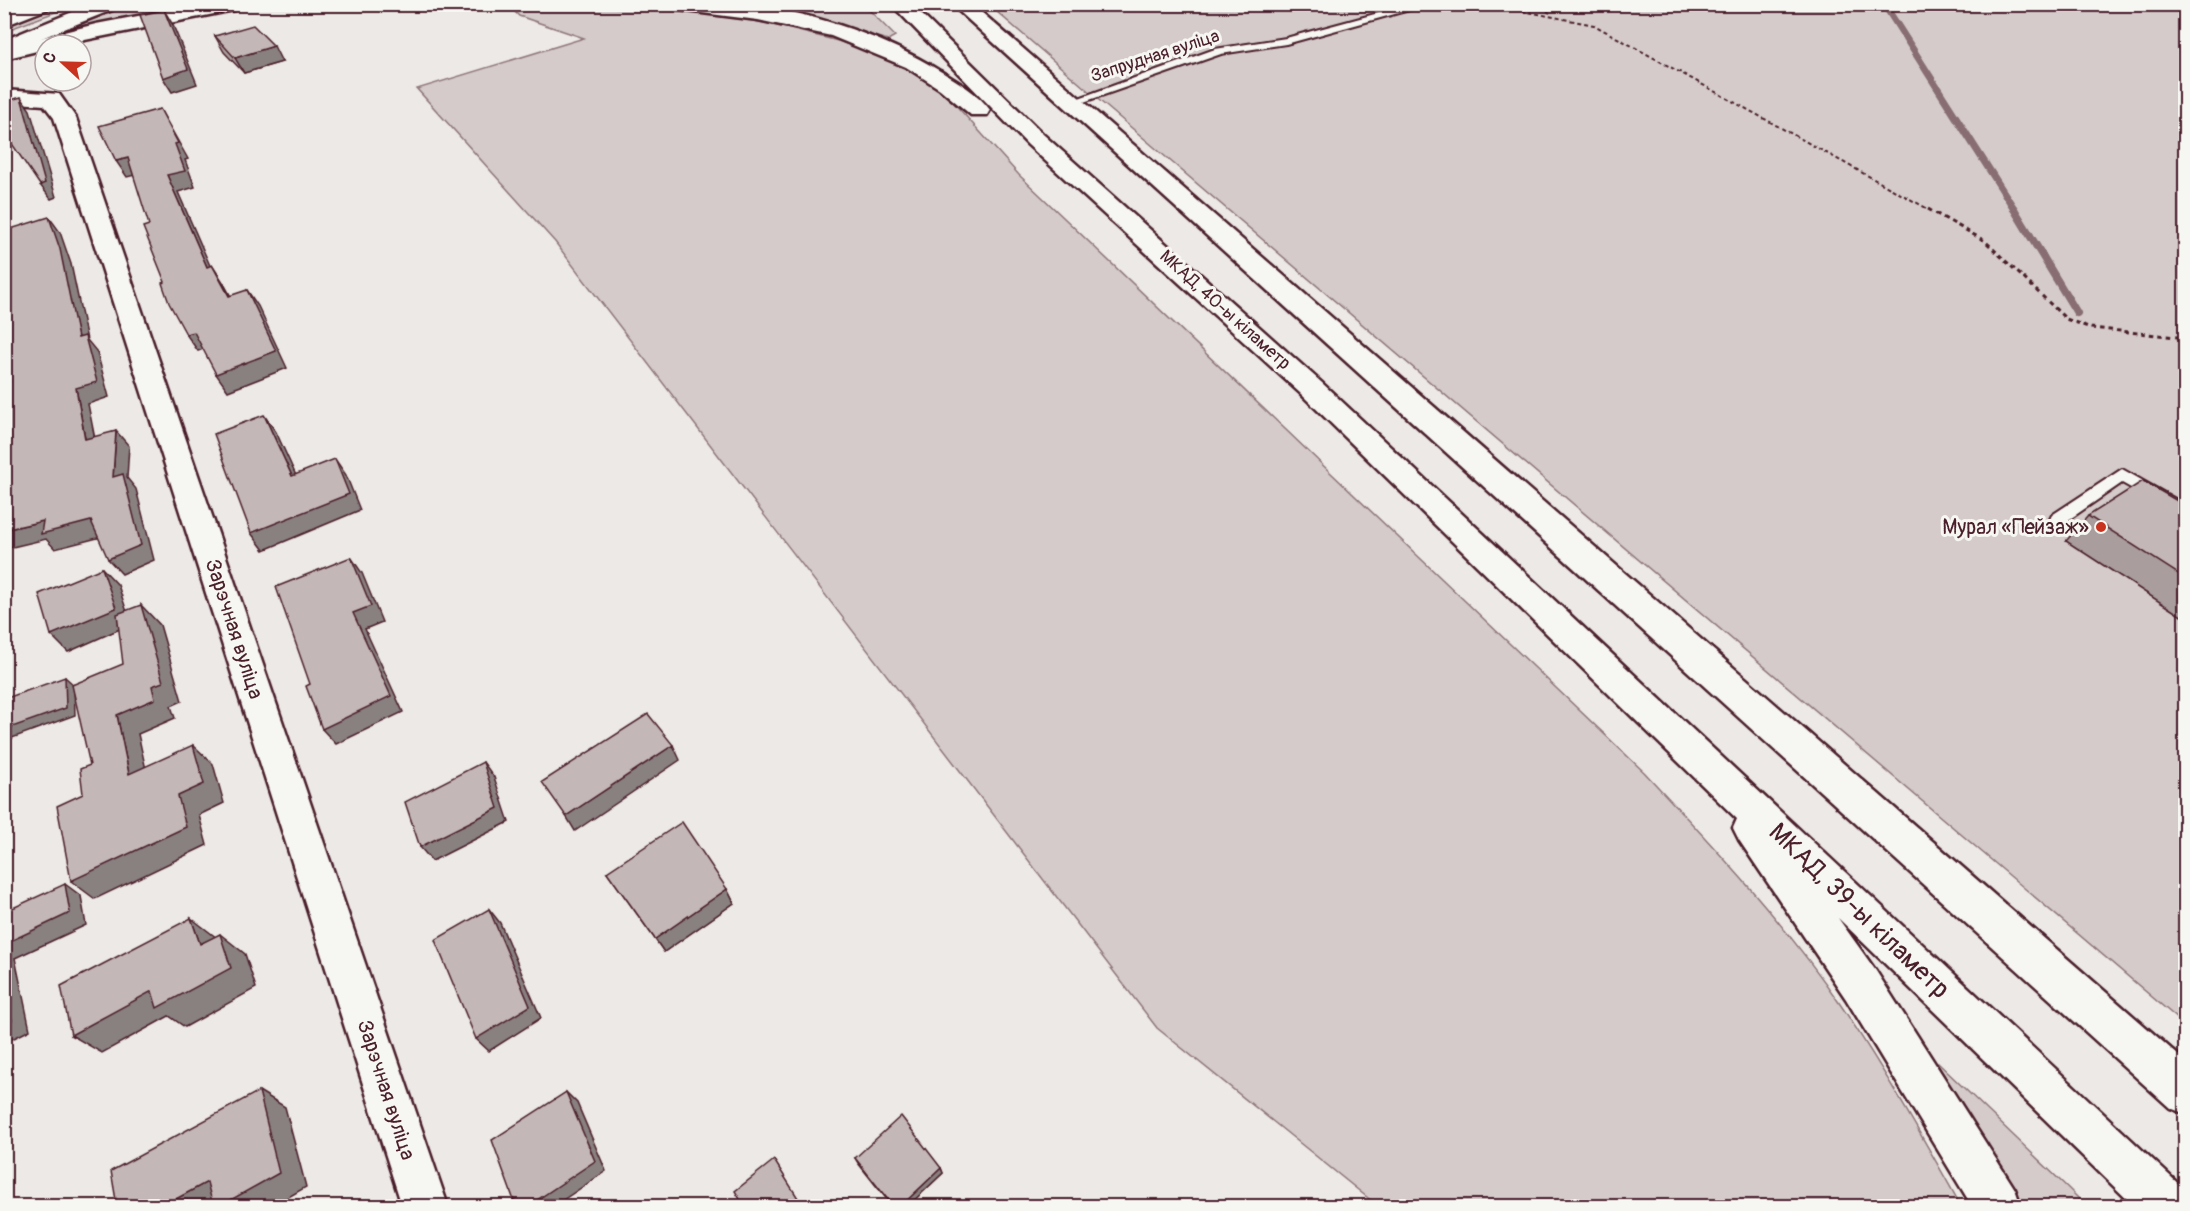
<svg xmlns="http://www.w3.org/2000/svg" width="2190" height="1211" font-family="Pangolin,sans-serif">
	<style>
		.green { fill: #d4cbca; stroke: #8f757a; stroke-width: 1.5 }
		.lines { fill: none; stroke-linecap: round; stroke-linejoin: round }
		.stream-far1 { stroke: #886e73; stroke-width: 7 }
		.stream { stroke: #886e73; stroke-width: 8 }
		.lane-casing { stroke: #4a1f2b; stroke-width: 4 }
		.street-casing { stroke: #4a1f2b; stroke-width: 5 }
		.primary-casing { stroke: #4a1f2b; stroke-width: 5 }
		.highway-casing { stroke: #4a1f2b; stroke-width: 5 }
		.path-far1 { stroke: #4a1f2b; stroke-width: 2; stroke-dasharray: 4 3; stroke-linecap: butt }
		.path { stroke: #4a1f2b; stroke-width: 3; stroke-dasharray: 4.5 4; stroke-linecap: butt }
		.lane { fill: #f6f6f2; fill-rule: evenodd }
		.street { fill: #f6f6f2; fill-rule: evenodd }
		.primary { fill: #f6f6f2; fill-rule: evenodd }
		.highway { fill: #f6f6f2; fill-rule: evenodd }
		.wall { fill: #a99d9d; stroke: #4a1f2b; stroke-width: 1.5 }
		.shaded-wall { fill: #898080; stroke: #4a1f2b; stroke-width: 1.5 }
		.building { fill: #c4b7b7; stroke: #4a1f2b; stroke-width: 1.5 }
		.poi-dot { fill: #c8321e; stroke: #f6f6f2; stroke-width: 2 }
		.labels { text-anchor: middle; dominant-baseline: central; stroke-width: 6; stroke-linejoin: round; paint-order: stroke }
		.far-street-label { font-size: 18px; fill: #4a1f2b; stroke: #f6f6f2 }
		.poi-label { font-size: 21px; fill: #4a1f2b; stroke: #f6f6f2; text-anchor: end }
		.street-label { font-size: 21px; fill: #4a1f2b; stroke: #f6f6f2 }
		.near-street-label { font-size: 26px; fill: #4a1f2b; stroke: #f6f6f2 }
	</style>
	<rect width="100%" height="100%" fill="#ece9e6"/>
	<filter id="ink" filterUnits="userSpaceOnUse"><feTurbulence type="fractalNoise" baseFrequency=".0167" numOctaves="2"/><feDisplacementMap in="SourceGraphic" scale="12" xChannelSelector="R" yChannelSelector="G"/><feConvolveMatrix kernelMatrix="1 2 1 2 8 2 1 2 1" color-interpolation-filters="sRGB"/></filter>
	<g filter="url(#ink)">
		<g class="green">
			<path d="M560,4L691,12L766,23L838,41L904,64L955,96L953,102L1019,175L1644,772C1713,846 1783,920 1840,1004C1884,1069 1923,1138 1961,1206H1378L1157,1028L555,242L417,89L584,38L519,16L508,5Z"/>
			<polygon points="55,5 74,5 5,31 5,24"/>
			<polygon points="130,5 200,5 44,39"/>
			<polygon points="738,5 864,5 895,36 888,40 825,23"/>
			<polygon points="989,5 2185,5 2185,1025 1093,95"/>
			<polygon points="1938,1063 2067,1187 2086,1206 2018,1206 1929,1064"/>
		</g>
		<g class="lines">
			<polyline class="stream-far1" points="1884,4 2015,210"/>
			<polyline class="stream" points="2014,209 2077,313"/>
			<defs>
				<g id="lane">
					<polygon points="1412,4 1431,4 1286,44 1221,54 1075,105 1065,103 1215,49 1286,38"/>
					<polygon points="2122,469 2186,505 2186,519 2122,483 2064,523 2052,523 2050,519 2052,515"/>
				</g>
				<polygon id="street" points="4,90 59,94 76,118 448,1206 402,1206 54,118 44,105 4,102"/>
				<g id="primary">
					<polygon points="25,4 52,4 50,8 4,26 4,13"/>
					<polygon points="92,4 119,4 117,8 4,53 4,40"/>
				</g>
				<g id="highway">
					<polygon points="33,4 31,8 4,19 4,6"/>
					<polygon points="201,4 243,4 234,10 60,45 45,45 45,49 4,59 4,47 96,24"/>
					<path d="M669,4C690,4 712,3 733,4C801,8 882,35 940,71C957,81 979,94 990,110L987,115H971L940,89L906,67L831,36L758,20L678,10Z"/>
					<polygon points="891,4 911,4 1044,135 1321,382 2184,1189 2186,1206 2134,1206 1838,918 1876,971 2015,1189 2021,1206 1972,1206 1846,999 1739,840 1733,828 1737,819 1301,394 1028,145"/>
					<polygon points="951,4 972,4 2186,1062 2186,1114 2170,1108"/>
				</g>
			</defs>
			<use href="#lane" class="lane-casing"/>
			<use href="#street" class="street-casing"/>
			<use href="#primary" class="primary-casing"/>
			<use href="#highway" class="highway-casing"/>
			<g class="path-far1">
				<polyline points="1488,4 1594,25 1930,210"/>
				<polyline points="1535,4 1550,13"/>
			</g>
			<polyline class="path" points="1928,209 1985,241 2066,319 2091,328 2186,338"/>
			<use href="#lane" class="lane"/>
			<use href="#street" class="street"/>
			<use href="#primary" class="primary"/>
			<use href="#highway" class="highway"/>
		</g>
		<g class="wall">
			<polygon points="215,36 282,62 244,73 224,52"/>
			<polygon points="2186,506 2186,619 2066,541 2088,516"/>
			<polygon points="607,872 727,889 734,903 664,952"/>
			<polygon points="855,1158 941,1168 943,1173 908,1206 892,1206 858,1163"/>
		</g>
		<g class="shaded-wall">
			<polygon points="164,10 173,25 197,84 172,92 163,78"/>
			<polygon points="274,46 282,62 244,73 235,58"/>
			<polygon points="21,97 30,110 56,197 51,199 40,185"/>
			<polygon points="160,109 188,159 185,160 195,187 178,192 218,284 207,267 167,175"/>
			<polygon points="128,158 139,174 127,177 116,161"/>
			<polygon points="49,217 60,232 71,264 87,340 97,352 109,397 88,404 98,454 85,439 76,388 78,338"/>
			<polygon points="212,265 223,282 240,313 229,296"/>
			<polygon points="247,290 258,306 287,368 228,391 216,374"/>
			<polygon points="194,332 206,348 198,351 186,334"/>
			<polygon points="264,415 276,432 304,493 292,476"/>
			<polygon points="116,431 129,446 127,478 136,489 154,560 122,574 108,559"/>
			<polygon points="335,459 346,475 360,510 264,550 251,533"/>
			<polygon points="43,521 91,521 105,536 55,549 46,539 4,549 4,530"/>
			<polygon points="351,557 362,573 382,622 365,629 403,712 336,744 322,729 353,613"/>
			<polygon points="102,568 118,585 131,624 68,652 51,635"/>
			<polygon points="141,605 160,625 182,701 171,706 175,718 138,734 151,792 129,774 117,715 152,686"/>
			<polygon points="65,677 74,685 75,715 4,741 4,730"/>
			<polygon points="193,745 213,764 224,803 199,815 207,845 95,899 71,881 178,796"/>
			<polygon points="673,745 680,760 575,831 566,816"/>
			<polygon points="483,762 494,777 509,822 432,861 420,847"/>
			<polygon points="65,884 81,896 86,925 15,958 30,1030 4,1043 4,944"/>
			<polygon points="727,889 734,903 664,952 655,939"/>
			<polygon points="489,909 500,923 541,1018 489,1051 476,1039"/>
			<polygon points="191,918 217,938 200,944"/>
			<polygon points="220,934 245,954 256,988 185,1027 169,1016 102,1053 71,1035"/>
			<polygon points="259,1091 285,1107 306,1187 273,1206 220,1206"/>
			<polygon points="566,1092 577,1103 606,1171 554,1206 528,1206"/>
			<polygon points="941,1168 943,1173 908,1206 901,1206"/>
			<polygon points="207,1182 218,1206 163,1206"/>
		</g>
		<g class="building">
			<polygon points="164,10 188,69 163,78 140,15"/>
			<polygon points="253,25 274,46 235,58 215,36"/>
			<polygon points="21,97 45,183 40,185 4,132 4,102"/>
			<polygon points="160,109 178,143 175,144 185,171 167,175 207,267 212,265 229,296 247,290 276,351 216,374 194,332 186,334 169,303 162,283 165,282 143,227 149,225 128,158 116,161 99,126"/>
			<polygon points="49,217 60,249 78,338 85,336 97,382 76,388 85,439 116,431 113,477 123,474 141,545 108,559 91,521 41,534 43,521 4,530 4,383 10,382 4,355 4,231"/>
			<polygon points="264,415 292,476 335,459 349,494 251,533 214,434"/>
			<polygon points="2143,481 2186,506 2186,579 2088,516"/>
			<polygon points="351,557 371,606 353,613 391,696 322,729 306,686 310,684 276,587"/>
			<polygon points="102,568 116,608 51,635 39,594"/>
			<polygon points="141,605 163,682 152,686 155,699 117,715 129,774 193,745 204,784 178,796 186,827 71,881 57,806 83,794 80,769 90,765 72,685 123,664 117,614"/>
			<polygon points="65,677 66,708 4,730 4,699"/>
			<polygon points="648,714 673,745 566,816 542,782"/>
			<polygon points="483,762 498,808 420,847 405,802"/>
			<polygon points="682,822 727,889 655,939 607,872"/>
			<polygon points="65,884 70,913 4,944 4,912"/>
			<polygon points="489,909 530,1006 476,1039 435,940"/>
			<polygon points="191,918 200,944 220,934 231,968 157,1008 152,991 71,1035 61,986"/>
			<polygon points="4,985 12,1020 4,1023"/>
			<polygon points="259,1091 279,1173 220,1206 213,1206 207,1182 163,1206 117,1206 111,1171"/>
			<polygon points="566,1092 595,1161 528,1206 516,1206 492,1140"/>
			<polygon points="901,1116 941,1168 901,1206 893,1206 855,1158"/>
			<polygon points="774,1160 803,1206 744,1206 735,1191"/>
		</g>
	</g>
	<circle class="poi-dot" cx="2101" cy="527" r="6"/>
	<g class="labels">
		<g class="far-street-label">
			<text transform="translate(1155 56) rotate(-18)">Запрудная вуліца</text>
			<text transform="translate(1225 310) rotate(42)">МКАД, 40-ы кіламетр</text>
		</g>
		<g class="poi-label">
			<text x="2089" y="527">Мурал «Пейзаж»</text>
		</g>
		<g class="street-label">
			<text transform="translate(234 629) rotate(72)">Зарэчная вуліца</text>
			<text transform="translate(386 1090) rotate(72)">Зарэчная вуліца</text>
		</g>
		<g class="near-street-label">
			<text transform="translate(1859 911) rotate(44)">МКАД, 39-ы кіламетр</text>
		</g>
	</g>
	<rect width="2190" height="1211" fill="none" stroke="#f6f6f2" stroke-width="24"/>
	<rect x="12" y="12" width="2166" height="1187" fill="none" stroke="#4a1f2b" stroke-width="2" filter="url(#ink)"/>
	<g transform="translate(63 63) rotate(292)"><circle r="28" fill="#f6f6f2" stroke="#b1a0a2" stroke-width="1.5"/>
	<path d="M0-4.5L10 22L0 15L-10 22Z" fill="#c8321e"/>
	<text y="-9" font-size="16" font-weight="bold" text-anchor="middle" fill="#4a1f2b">С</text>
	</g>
</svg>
